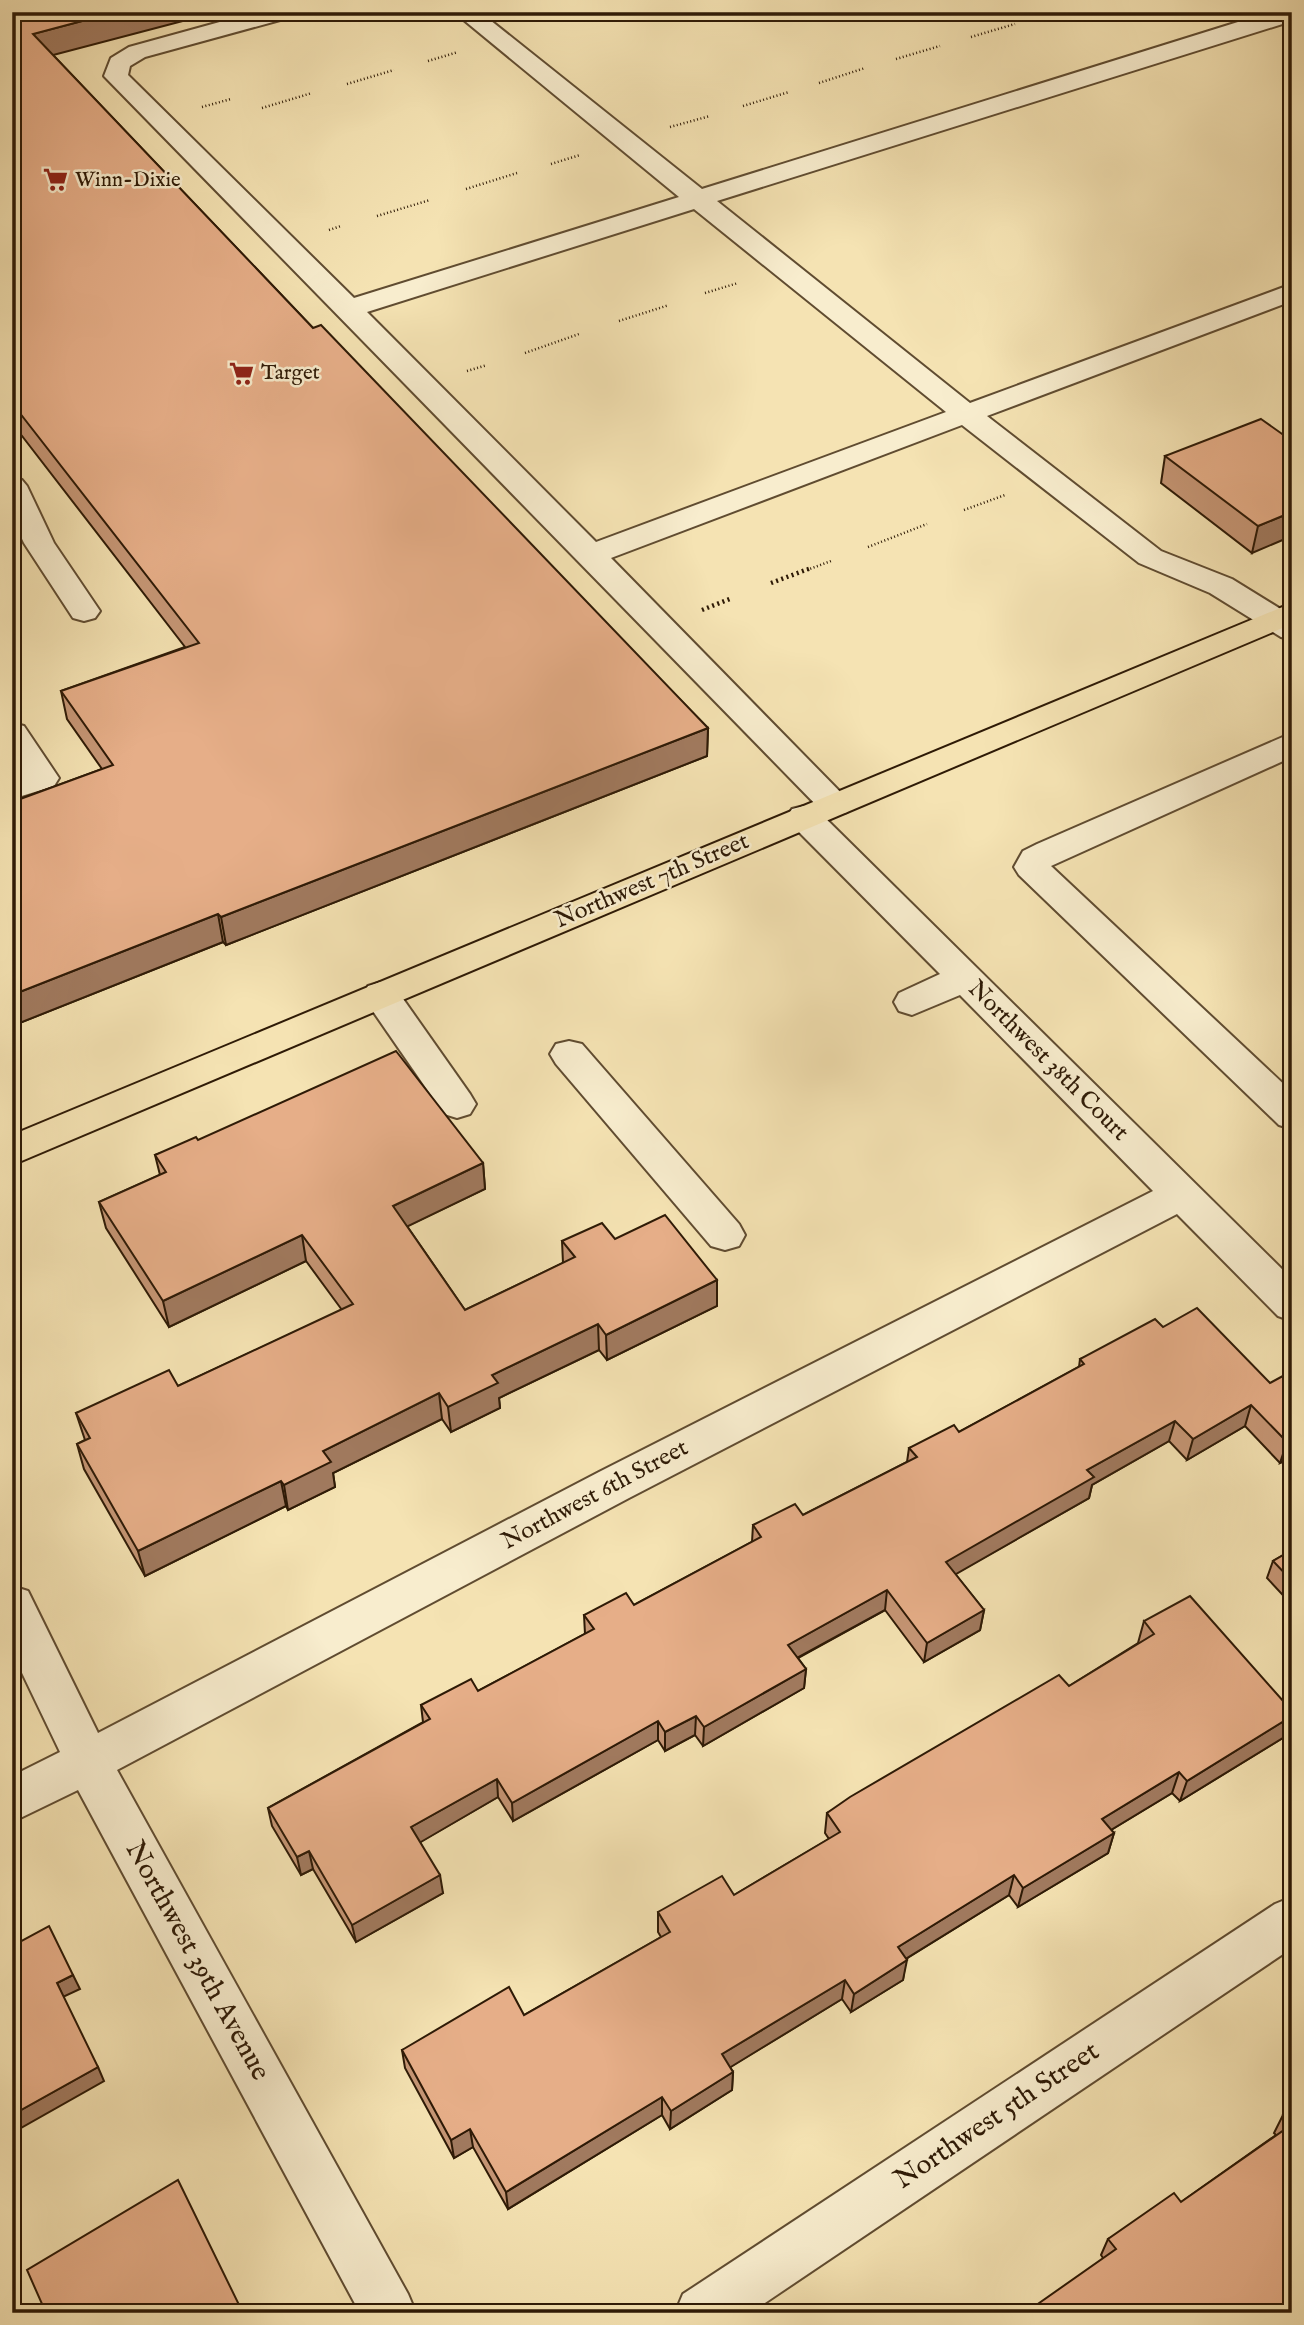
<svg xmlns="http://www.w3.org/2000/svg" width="1304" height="2325" font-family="'IM FELL English',serif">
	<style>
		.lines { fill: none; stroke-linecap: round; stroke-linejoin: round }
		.minor-casing { stroke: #604c31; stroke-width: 4 }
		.major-casing { stroke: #2e1a06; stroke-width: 4 }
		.path-far1 { stroke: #2e1a06; stroke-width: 2.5; stroke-dasharray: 1 2.5; stroke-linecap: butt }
		.path { stroke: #2e1a06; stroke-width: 4.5; stroke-dasharray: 2 3.5; stroke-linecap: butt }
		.minor { fill: #f8edce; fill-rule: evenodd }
		.major { fill: #f5e3b3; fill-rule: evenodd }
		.wall { fill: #c69675; stroke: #2e1a06; stroke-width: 2 }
		.shaded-wall { fill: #a17a5f; stroke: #2e1a06; stroke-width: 2 }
		.building { fill: #e6ae88; stroke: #2e1a06; stroke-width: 2 }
		.labels { text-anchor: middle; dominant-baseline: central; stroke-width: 5; stroke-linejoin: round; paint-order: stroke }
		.far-poi-label { font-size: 21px; fill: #2e1a06; stroke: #f8edce; text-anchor: start }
		.street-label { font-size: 24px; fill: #2e1a06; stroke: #f8edce }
		.near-street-label { font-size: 28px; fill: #2e1a06; stroke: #f8edce }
	</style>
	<rect width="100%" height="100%" fill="#f5e3b3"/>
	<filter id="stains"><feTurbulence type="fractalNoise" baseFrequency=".00286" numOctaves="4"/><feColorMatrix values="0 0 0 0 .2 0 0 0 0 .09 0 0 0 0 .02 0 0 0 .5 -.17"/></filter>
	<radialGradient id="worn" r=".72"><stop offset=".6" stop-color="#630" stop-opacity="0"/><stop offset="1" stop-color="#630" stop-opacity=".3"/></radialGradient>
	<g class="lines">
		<defs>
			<g id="minor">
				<path d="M256,12H294L291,17L145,57L130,66L128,75L354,298L679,197L454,12H480L702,189L1270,12H1292V21L717,201L970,403L1292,284V301L987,416L1161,551L1232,579L1292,616V640L1281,637L1210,593L1139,563L962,425L611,558L852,804L847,812L835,815L823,812L104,76L111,58L129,47ZM694,209L946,412L596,542L367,312Z"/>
				<polygon points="12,477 22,480 27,486 54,543 100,611 95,618 84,621 73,618 24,543 12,518"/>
				<polygon points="12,723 24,726 59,778 54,786 12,799 12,776 22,773 12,758"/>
				<polygon points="1292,733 1292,757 1051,866 1292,1092 1292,1129 1279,1125 1019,875 1014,867 1023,851 1037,844"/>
				<polygon points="804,806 816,809 1292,1279 1292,1321 1278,1316 1177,1214 629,1498 117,1770 408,2294 416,2313 360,2313 78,1790 12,1822 12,1776 60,1752 12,1652 12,1586 28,1591 98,1733 599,1472 1153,1191 960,995 912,1015 899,1011 894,1002 899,993 940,974 792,825 787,817 792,809"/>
				<polygon points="381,982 394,986 470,1094 476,1104 470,1114 457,1118 444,1114 368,1004 363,995 368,986"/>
				<polygon points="569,1041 582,1044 739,1224 745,1235 739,1246 725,1250 711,1246 556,1064 550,1054 556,1044"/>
				<polygon points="1292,1897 1292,1948 750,2313 675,2313 683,2294 1275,1904"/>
			</g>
			<polygon id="major" points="1292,603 1292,624 12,1165 12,1135"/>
		</defs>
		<use href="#minor" class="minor-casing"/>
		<use href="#major" class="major-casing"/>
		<g class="path-far1">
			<polyline points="1043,15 1052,12"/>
			<polyline points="971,37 1015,24"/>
			<polyline points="896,59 940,46"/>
			<polyline points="428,61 458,52"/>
			<polyline points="819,83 865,68"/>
			<polyline points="347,84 394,70"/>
			<polyline points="743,106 789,92"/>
			<polyline points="202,107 231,99"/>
			<polyline points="262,108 312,93"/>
			<polyline points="670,127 710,116"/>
			<polyline points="551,164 580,155"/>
			<polyline points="466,189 517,173"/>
			<polyline points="377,216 430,200"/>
			<polyline points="329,230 341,226"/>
			<polyline points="705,293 738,283"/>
			<polyline points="619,321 669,305"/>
			<polyline points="525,353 579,334"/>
			<polyline points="467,371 487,365"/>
			<polyline points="964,510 1005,495"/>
			<polyline points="868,547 927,524"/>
			<polyline points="807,570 831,561"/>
		</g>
		<g class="path">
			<polyline points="771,583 811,568"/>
			<polyline points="702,610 732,598"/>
		</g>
		<use href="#minor" class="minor"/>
		<use href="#major" class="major"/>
	</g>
	<g class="wall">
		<polygon points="12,12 313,328 708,728 707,756 226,945 223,942 12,1026 12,802 102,769 67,719 61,691 185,647 12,423"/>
		<polygon points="1292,441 1252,553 1161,483 1165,456"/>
		<polygon points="198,1140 483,1163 485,1189 407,1226 465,1310 563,1263 562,1241 615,1239 717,1280 717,1306 607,1360 599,1350 499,1398 500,1408 451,1432 442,1419 333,1473 335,1487 288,1510 286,1506 145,1576 84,1469 77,1444 85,1440 76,1413 178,1386 342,1310 306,1261 169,1327 106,1228 99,1202 160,1175 155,1155"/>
		<polygon points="1163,1327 1270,1383 1292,1457 1280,1463 1245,1426 1187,1460 1169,1441 1092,1485 1089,1498 955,1574 984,1610 980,1630 924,1662 885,1610 798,1658 806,1669 804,1688 703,1746 695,1735 665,1751 658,1740 513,1821 498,1797 420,1842 443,1893 356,1942 313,1869 301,1875 272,1826 268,1808 423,1722 421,1705 478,1691 585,1634 584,1615 634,1605 752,1542 753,1525 803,1515 907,1462 909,1448 959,1432 1079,1367 1080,1359"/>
		<polygon points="1292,1550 1292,1605 1267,1578 1273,1561"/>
		<polygon points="1144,1621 1286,1736 1180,1801 1172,1793 1111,1830 1114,1833 1108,1853 1018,1907 1009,1895 906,1959 903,1980 851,2012 842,1999 730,2067 733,2072 732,2090 670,2129 662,2115 508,2209 473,2147 454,2158 405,2068 402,2050 524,2015 661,1937 658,1932 658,1912 734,1895 829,1839 825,1833 827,1813 1069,1686 1138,1643"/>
		<polygon points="1292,2110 1292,2313 1103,2258 1101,2255 1108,2239 1181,2202 1276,2135 1274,2133 1283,2115"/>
	</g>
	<g class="shaded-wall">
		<polygon points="116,12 217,12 38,59 33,34"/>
		<polygon points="1292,512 1292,536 1252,553 1258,526"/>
		<polygon points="708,728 707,756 226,945 221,917"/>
		<polygon points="218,914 223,942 12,1026 12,995"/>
		<polygon points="483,1163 485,1189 396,1232 393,1206"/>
		<polygon points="302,1235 306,1261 169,1327 163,1301"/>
		<polygon points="717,1280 717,1306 607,1360 606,1335"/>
		<polygon points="598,1324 599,1350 499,1398 500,1408 451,1432 448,1407 492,1375"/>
		<polygon points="439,1393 442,1419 333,1473 335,1487 288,1510 284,1485 323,1451"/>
		<polygon points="1251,1405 1245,1426 1187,1460 1193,1439"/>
		<polygon points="1175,1421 1169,1441 1092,1485 1089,1498 942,1582 946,1562 1087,1470"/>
		<polygon points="1292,1440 1292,1457 1280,1463 1287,1442"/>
		<polygon points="281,1481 286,1506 145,1576 138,1551"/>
		<polygon points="887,1590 885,1610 786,1664 788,1645"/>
		<polygon points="984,1610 980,1630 924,1662 927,1643"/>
		<polygon points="806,1669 804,1688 703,1746 704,1727"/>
		<polygon points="696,1716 695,1735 665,1751 665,1732"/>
		<polygon points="1292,1716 1292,1722 1286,1736 1180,1801 1187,1781"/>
		<polygon points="658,1721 658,1740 513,1821 512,1803"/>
		<polygon points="1179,1772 1172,1793 1096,1839 1102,1819"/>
		<polygon points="497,1779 498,1797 414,1846 411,1827"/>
		<polygon points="1114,1833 1108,1853 1018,1907 1023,1888"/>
		<polygon points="309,1851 313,1869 301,1875 297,1857"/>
		<polygon points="440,1875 443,1893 356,1942 352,1925"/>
		<polygon points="1014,1875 1009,1895 894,1966 898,1947"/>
		<polygon points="907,1960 903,1980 851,2012 854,1994"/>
		<polygon points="73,1975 80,1989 63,1997 57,1983"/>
		<polygon points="845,1980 842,1999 721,2073 722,2054"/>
		<polygon points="98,2067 104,2081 12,2133 12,2115"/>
		<polygon points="733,2072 732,2090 670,2129 671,2111"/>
		<polygon points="662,2097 662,2115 508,2209 506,2192"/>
		<polygon points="470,2129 473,2147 454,2158 451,2140"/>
	</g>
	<g class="building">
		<polygon points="12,12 116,12 33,34 313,328 321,325 708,728 221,917 218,914 12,995 12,802 113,765 61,691 199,643 12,403"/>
		<polygon points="1261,419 1292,441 1292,512 1258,526 1165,456"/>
		<polygon points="396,1051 483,1163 393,1206 465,1310 575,1257 562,1241 602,1223 615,1239 665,1215 717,1280 606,1335 598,1324 492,1375 498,1383 448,1407 439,1393 323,1451 331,1462 284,1485 281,1481 138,1551 77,1444 90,1438 76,1413 169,1370 178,1386 353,1304 302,1235 163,1301 99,1202 166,1172 155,1155 196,1137 198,1140"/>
		<polygon points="1197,1308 1270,1383 1292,1371 1292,1440 1287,1442 1251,1405 1193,1439 1175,1421 1087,1470 1094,1477 946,1562 984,1610 927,1643 887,1590 788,1645 806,1669 704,1727 696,1716 665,1732 658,1721 512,1803 497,1779 411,1827 440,1875 352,1925 309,1851 297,1857 268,1808 430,1719 421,1705 471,1679 478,1691 594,1629 584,1615 626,1593 634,1605 761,1537 753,1525 795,1504 803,1515 917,1457 909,1448 954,1425 959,1432 1084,1364 1080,1359 1155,1319 1163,1327"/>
		<polygon points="1292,1550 1292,1581 1273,1561"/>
		<polygon points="1190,1596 1292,1711 1292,1716 1187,1781 1179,1772 1102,1819 1114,1833 1023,1888 1014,1875 898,1947 907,1960 854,1994 845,1980 722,2054 733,2072 671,2111 662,2097 506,2192 470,2129 451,2140 402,2050 509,1987 524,2015 670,1932 658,1912 722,1876 734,1895 840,1832 827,1813 850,1797 1059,1675 1069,1686 1154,1634 1144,1621"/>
		<polygon points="49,1926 73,1975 57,1983 98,2067 12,2115 12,1946"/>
		<polygon points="1292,2110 1292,2309 1286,2313 1025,2313 1116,2249 1108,2239 1174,2193 1181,2202 1291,2125 1283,2115"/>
		<polygon points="178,2180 243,2313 46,2313 27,2270"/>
	</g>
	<defs>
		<symbol id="supermarket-bare" viewBox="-9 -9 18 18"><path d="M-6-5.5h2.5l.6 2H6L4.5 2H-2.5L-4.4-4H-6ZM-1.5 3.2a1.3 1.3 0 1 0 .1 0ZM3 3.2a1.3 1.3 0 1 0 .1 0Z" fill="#8f2418" stroke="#f8edce" stroke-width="2.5" paint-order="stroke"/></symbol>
	</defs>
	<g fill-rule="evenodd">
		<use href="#supermarket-bare" x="38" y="162" width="35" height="35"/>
		<use href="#supermarket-bare" x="224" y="356" width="35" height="35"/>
	</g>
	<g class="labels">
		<g class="far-poi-label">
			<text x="75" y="180">Winn-Dixie</text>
			<text x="261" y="373">Target</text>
		</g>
		<g class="street-label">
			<text transform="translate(652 881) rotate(-23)">Northwest 7th Street</text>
			<text transform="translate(1048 1061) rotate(45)">Northwest 38th Court</text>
			<text transform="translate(595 1495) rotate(-28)">Northwest 6th Street</text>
		</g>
		<g class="near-street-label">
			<text transform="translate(197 1961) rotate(61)">Northwest 39th Avenue</text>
			<text transform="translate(997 2116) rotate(-34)">Northwest 5th Street</text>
		</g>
	</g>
	<rect width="1304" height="2325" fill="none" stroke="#f5e3b3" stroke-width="42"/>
	<rect x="14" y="14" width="1276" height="2297" fill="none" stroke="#2e1a06" stroke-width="3.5"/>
	<rect x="21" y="21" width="1262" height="2283" fill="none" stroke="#2e1a06" stroke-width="2"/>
	<rect width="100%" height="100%" filter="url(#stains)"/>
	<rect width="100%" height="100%" fill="url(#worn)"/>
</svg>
